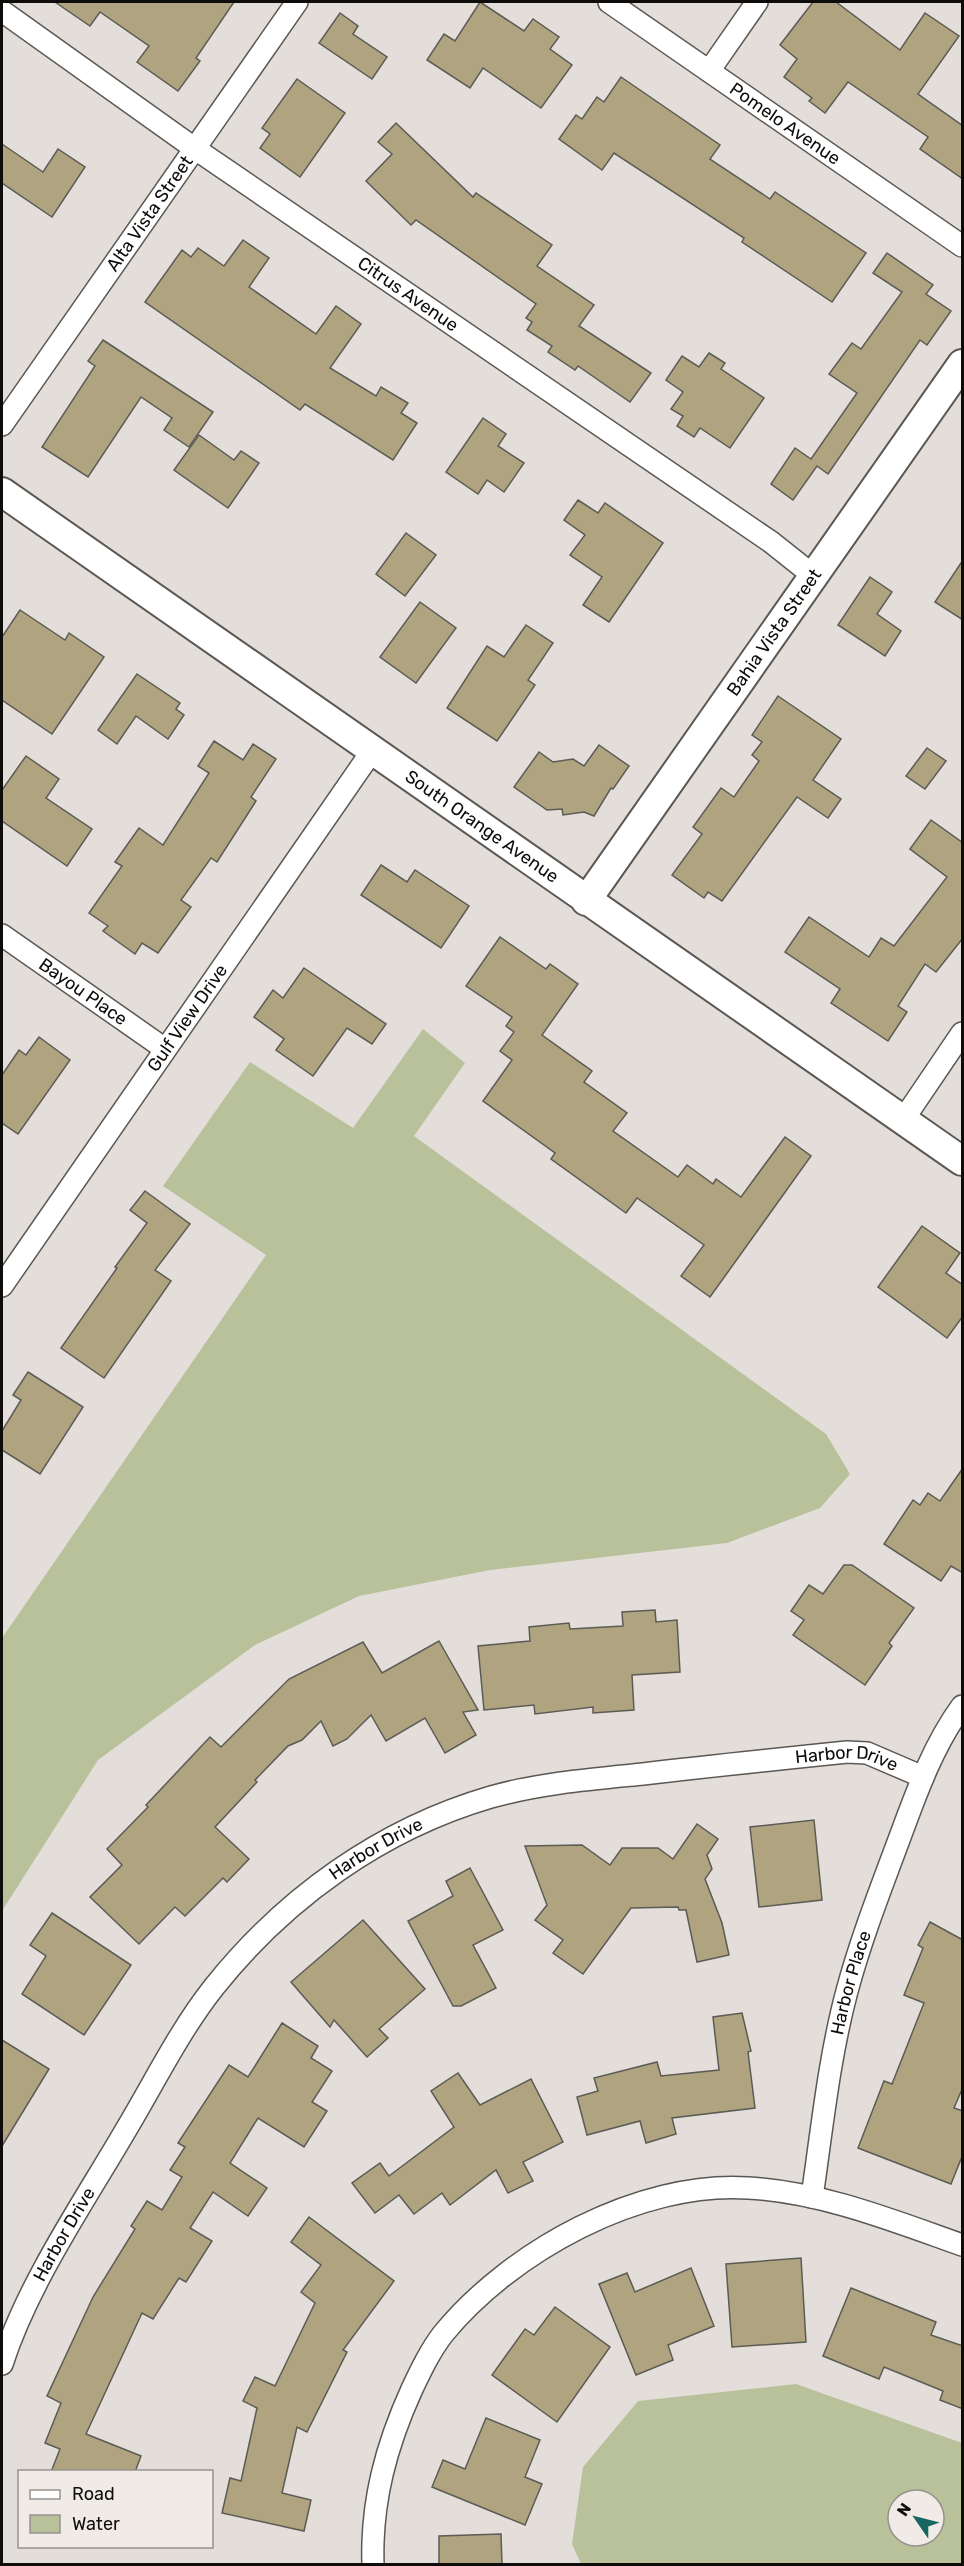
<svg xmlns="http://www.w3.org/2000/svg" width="964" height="2566" font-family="Rubik,sans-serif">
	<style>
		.water { fill: #b9c19b; fill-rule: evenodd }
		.building { fill: #afa47f; stroke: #5c5b55; stroke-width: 1.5 }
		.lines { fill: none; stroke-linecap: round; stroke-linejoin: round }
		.street-casing { stroke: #5b5753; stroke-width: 24 }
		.secondary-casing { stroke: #5b5753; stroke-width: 32 }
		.street { stroke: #fff; stroke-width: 21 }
		.secondary { stroke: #fff; stroke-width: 28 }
		.labels { text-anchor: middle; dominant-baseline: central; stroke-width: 6; stroke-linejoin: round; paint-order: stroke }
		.street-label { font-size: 18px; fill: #0f0d0b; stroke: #f0ebe6 }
	</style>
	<rect width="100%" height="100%" fill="#e3ded9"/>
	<g class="water">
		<polygon points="423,1029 465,1063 414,1136 826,1434 850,1474 820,1508 727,1543 490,1570 359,1596 255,1645 98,1760 2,1911 2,1638 266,1255 163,1186 250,1062 353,1128"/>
		<path d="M796,2384L962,2443V2564H581L572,2544L583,2467L638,2401ZM898,2500H934V2536H898Z"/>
	</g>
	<g class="building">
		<polygon points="55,2 234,2 196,58 200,61 178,91 137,62 149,46 100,12 90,26"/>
		<polygon points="480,2 524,31 533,19 559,37 550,49 572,65 541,108 483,68 470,88 427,60 444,34 455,41"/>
		<polygon points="813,2 836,2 900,50 925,13 959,36 918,94 963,126 963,179 920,149 928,137 848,82 825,113 809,101 812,98 784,77 797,59 780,45"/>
		<polygon points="340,13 358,26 353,34 387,57 372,79 319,43"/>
		<polygon points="621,77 720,145 710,159 770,199 775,192 866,253 832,302 742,242 744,238 614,153 602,170 559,139 576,115 582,119 597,97 604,102"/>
		<polygon points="297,79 345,113 300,177 260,148 270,134 262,128"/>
		<polygon points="396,123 473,197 476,193 552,245 537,266 594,305 579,326 651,373 630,402 578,366 575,370 548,352 552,346 527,330 532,322 526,318 536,304 416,220 411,225 366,181 392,154 378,142"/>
		<polygon points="2,144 43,172 58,149 85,167 52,217 2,183"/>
		<polygon points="243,240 269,258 249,287 316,334 336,306 361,324 330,368 376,396 381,387 408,403 401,413 417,423 393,460 305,404 300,410 145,302 182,250 191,257 198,248 224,266"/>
		<polygon points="887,253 933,285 926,294 951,311 927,345 920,340 828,474 817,466 793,500 771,484 795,448 811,459 857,393 829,374 852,343 861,349 902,292 873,273"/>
		<polygon points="103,340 213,412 189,447 164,430 172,418 141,397 88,477 42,447 95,366 88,361"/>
		<polygon points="709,353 725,363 721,369 764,398 730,448 700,428 694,437 677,426 683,416 671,409 683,392 666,380 682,356 699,367"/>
		<polygon points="483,418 506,434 498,446 524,463 504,492 487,480 478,494 446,472"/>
		<polygon points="199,435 234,460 241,451 259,463 228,508 174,470"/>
		<polygon points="578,500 598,513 605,503 663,543 609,622 583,605 602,577 570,555 585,535 564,520"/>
		<polygon points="406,533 436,555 405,596 376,574"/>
		<polygon points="963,560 963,620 935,602"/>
		<polygon points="870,577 892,592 877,614 901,631 885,656 838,625"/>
		<polygon points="420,602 456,628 416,683 380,657"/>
		<polygon points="20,610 65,640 69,633 104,657 52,734 2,700 2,637"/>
		<polygon points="526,625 553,643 528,680 535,685 497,741 447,708 487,646 504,657"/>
		<polygon points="137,674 180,703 176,709 184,715 168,739 136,716 117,744 98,730"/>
		<polygon points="778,696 841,739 813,780 841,799 828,818 797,797 722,901 708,892 704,898 672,875 702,834 693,827 721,788 734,797 759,761 752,755 762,742 752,735"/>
		<polygon points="214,741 243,760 253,744 276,759 251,797 256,801 217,862 211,858 181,900 191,907 158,953 142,943 135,954 103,931 108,926 89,913 122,866 115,862 139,828 163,845 209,773 198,766"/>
		<polygon points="599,745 629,766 613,789 611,788 594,816 584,812 563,815 562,809 547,810 514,787 539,752 553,762 573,759 584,766"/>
		<polygon points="927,748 946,761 925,789 906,776"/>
		<polygon points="26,756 59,779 46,798 92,829 67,866 2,821 2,790"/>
		<polygon points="931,820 963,843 963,938 936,972 925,964 898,1006 907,1012 888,1041 831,1003 840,989 785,952 809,917 869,957 881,938 894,946 947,877 910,849"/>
		<polygon points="381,865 407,882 415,870 469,906 441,948 361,895"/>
		<polygon points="500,937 546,969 550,964 578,984 542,1035 592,1071 584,1082 627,1113 613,1131 678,1177 687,1165 713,1184 716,1179 741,1197 785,1137 811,1156 710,1297 681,1276 704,1245 637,1198 626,1213 551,1159 555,1153 483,1101 512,1060 500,1051 514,1032 506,1026 512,1017 466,986"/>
		<polygon points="304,968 386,1024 372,1044 347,1028 313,1076 276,1050 284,1039 254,1017 273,990 283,998"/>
		<polygon points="39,1037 70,1060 18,1134 2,1123 2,1075 19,1050 26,1055"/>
		<polygon points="145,1191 190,1224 155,1270 171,1281 104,1378 61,1348 117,1268 115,1267 147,1223 130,1210"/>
		<polygon points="922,1226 960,1253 946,1273 963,1285 963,1316 947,1338 878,1287"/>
		<polygon points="28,1372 83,1407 40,1474 2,1450 2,1431 21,1400 13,1395"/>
		<polygon points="963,1468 963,1573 951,1566 941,1581 884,1544 913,1500 920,1505 928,1493 940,1501"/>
		<polygon points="844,1565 852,1565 914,1608 889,1643 892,1646 865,1685 793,1635 804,1620 791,1611 809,1585 823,1594"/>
		<polygon points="655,1610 656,1622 677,1620 680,1672 632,1675 634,1710 593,1713 593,1707 535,1714 534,1705 484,1710 478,1646 530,1641 529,1627 569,1623 570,1629 623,1626 622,1612"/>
		<polygon points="439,1641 478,1710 463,1712 476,1735 445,1753 425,1718 386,1741 371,1715 347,1739 333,1746 321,1721 302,1740 288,1746 255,1780 257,1782 215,1827 249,1859 227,1882 223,1878 185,1916 175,1907 139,1944 90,1897 122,1865 107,1849 148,1807 146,1805 210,1737 221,1747 289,1679 363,1642 382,1673"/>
		<polygon points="814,1820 822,1900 759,1907 750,1827"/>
		<polygon points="697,1824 718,1839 707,1855 712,1869 705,1879 722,1923 729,1955 697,1962 686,1910 679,1910 678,1907 631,1908 583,1974 553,1953 563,1940 535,1920 547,1905 525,1846 582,1845 610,1865 622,1848 658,1848 673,1859"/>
		<polygon points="470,1868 503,1930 473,1945 496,1988 461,2006 453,2006 408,1921 453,1896 446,1881"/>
		<polygon points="52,1913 131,1965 84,2035 22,1994 46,1956 30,1945"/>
		<polygon points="363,1920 425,1989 379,2029 388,2038 367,2057 334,2020 330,2027 291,1982"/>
		<polygon points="930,1922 963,1940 963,2087 954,2108 963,2111 963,2154 951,2184 858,2148 884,2081 892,2084 924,2003 904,1995 923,1948 918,1945"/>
		<polygon points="742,2013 751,2051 748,2052 755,2108 672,2118 676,2134 646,2143 640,2121 587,2135 577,2097 598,2091 594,2078 657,2062 661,2076 719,2070 713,2017"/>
		<polygon points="282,2023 318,2046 311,2058 332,2071 312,2102 327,2111 304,2147 258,2118 230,2163 267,2188 248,2216 213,2192 190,2228 212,2241 186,2282 179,2278 153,2319 142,2313 86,2434 141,2456 135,2472 51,2472 60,2449 45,2443 61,2403 47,2396 93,2297 135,2229 131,2226 147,2201 162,2210 182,2177 170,2170 185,2147 178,2143 229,2065 248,2077"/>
		<polygon points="2,2040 49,2069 2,2146"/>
		<polygon points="458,2073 480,2105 531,2079 563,2142 523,2162 533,2181 508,2193 496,2170 450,2205 442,2193 414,2214 399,2195 375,2213 352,2183 380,2163 389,2176 454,2127 431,2091"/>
		<polygon points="309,2217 394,2281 343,2350 347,2352 307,2432 297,2427 282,2493 311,2500 304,2531 222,2513 230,2478 241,2481 257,2408 243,2401 255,2377 275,2386 315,2303 301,2292 321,2265 291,2242"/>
		<polygon points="801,2258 806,2342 732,2347 726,2264"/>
		<polygon points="691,2268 714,2326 668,2345 673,2360 636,2375 599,2284 627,2273 635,2292"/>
		<polygon points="851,2288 936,2322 931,2335 963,2346 963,2409 940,2400 943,2391 884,2367 879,2379 823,2356"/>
		<polygon points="555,2307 610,2347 557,2422 492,2375 525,2329 534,2335"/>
		<polygon points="486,2418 540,2440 525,2477 542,2484 525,2525 432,2487 443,2460 465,2469"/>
		<polygon points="501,2534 502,2565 439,2565 439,2536"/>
	</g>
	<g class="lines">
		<defs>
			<g id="street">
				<path id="s1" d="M609,2L962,246"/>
				<path id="s2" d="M2,11L194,148L771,542L815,577"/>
				<polyline points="709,71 757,2"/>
				<path id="s3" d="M2,425L297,2"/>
				<path id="s4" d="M2,935L165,1049"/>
				<polyline points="903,1120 962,1033"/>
				<path id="s5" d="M2,1286L372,751"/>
				<path id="s6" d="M812,2197C822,2129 829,2058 847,1991C861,1939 881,1888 900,1837C917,1791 933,1746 962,1706"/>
				<path id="s7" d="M2,2364C28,2283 84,2202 127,2128C155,2081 180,2030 214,1987C285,1898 381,1829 491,1797C541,1783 592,1779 643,1774C711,1766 779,1759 847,1752L867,1753L923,1777"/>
				<path d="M373,2564C371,2502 386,2446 412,2389C421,2370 430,2351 443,2334C511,2251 639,2181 748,2188C822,2192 894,2221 962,2245"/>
			</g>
			<g id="secondary">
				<path id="s8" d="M2,492L962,1161"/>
				<path id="s9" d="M586,901L962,364"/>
			</g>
		</defs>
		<use href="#street" class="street-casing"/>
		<use href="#secondary" class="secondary-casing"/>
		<use href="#street" class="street"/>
		<use href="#secondary" class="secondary"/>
	</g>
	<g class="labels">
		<g class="street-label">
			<text stroke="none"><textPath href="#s1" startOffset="214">Pomelo Avenue</textPath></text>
			<text stroke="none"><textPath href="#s3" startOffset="258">Alta Vista Street</textPath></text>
			<text stroke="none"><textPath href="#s2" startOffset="495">Citrus Avenue</textPath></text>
			<text stroke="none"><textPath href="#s9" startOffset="328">Bahia Vista Street</textPath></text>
			<text stroke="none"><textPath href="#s8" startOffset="585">South Orange Avenue</textPath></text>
			<text stroke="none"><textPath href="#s4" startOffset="99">Bayou Place</textPath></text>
			<text stroke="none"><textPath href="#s5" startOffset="326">Gulf View Drive</textPath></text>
			<text stroke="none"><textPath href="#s7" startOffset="1134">Harbor Drive</textPath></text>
			<text stroke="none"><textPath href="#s7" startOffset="648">Harbor Drive</textPath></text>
			<text stroke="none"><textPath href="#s6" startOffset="218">Harbor Place</textPath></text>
			<text stroke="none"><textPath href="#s7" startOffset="144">Harbor Drive</textPath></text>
		</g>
	</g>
	<rect width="964" height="2566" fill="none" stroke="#0f0d0b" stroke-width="6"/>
	<rect x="18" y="2470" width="195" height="78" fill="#f0ebe6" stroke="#96928e" stroke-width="1.5"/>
	<rect x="30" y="2490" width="30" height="9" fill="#ffffff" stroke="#96928e" stroke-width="1.5"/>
	<text x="72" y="2500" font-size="18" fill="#0f0d0b">Road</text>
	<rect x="30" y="2515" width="30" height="18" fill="#b9c19b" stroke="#96928e" stroke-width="1.5"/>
	<text x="72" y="2530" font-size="18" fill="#0f0d0b">Water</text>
	<g transform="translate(916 2518) rotate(305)"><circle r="28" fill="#f0ebe6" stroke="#96928e" stroke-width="1.5"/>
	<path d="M0-4.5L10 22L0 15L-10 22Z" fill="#186662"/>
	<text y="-9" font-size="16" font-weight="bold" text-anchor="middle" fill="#0f0d0b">N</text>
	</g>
</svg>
